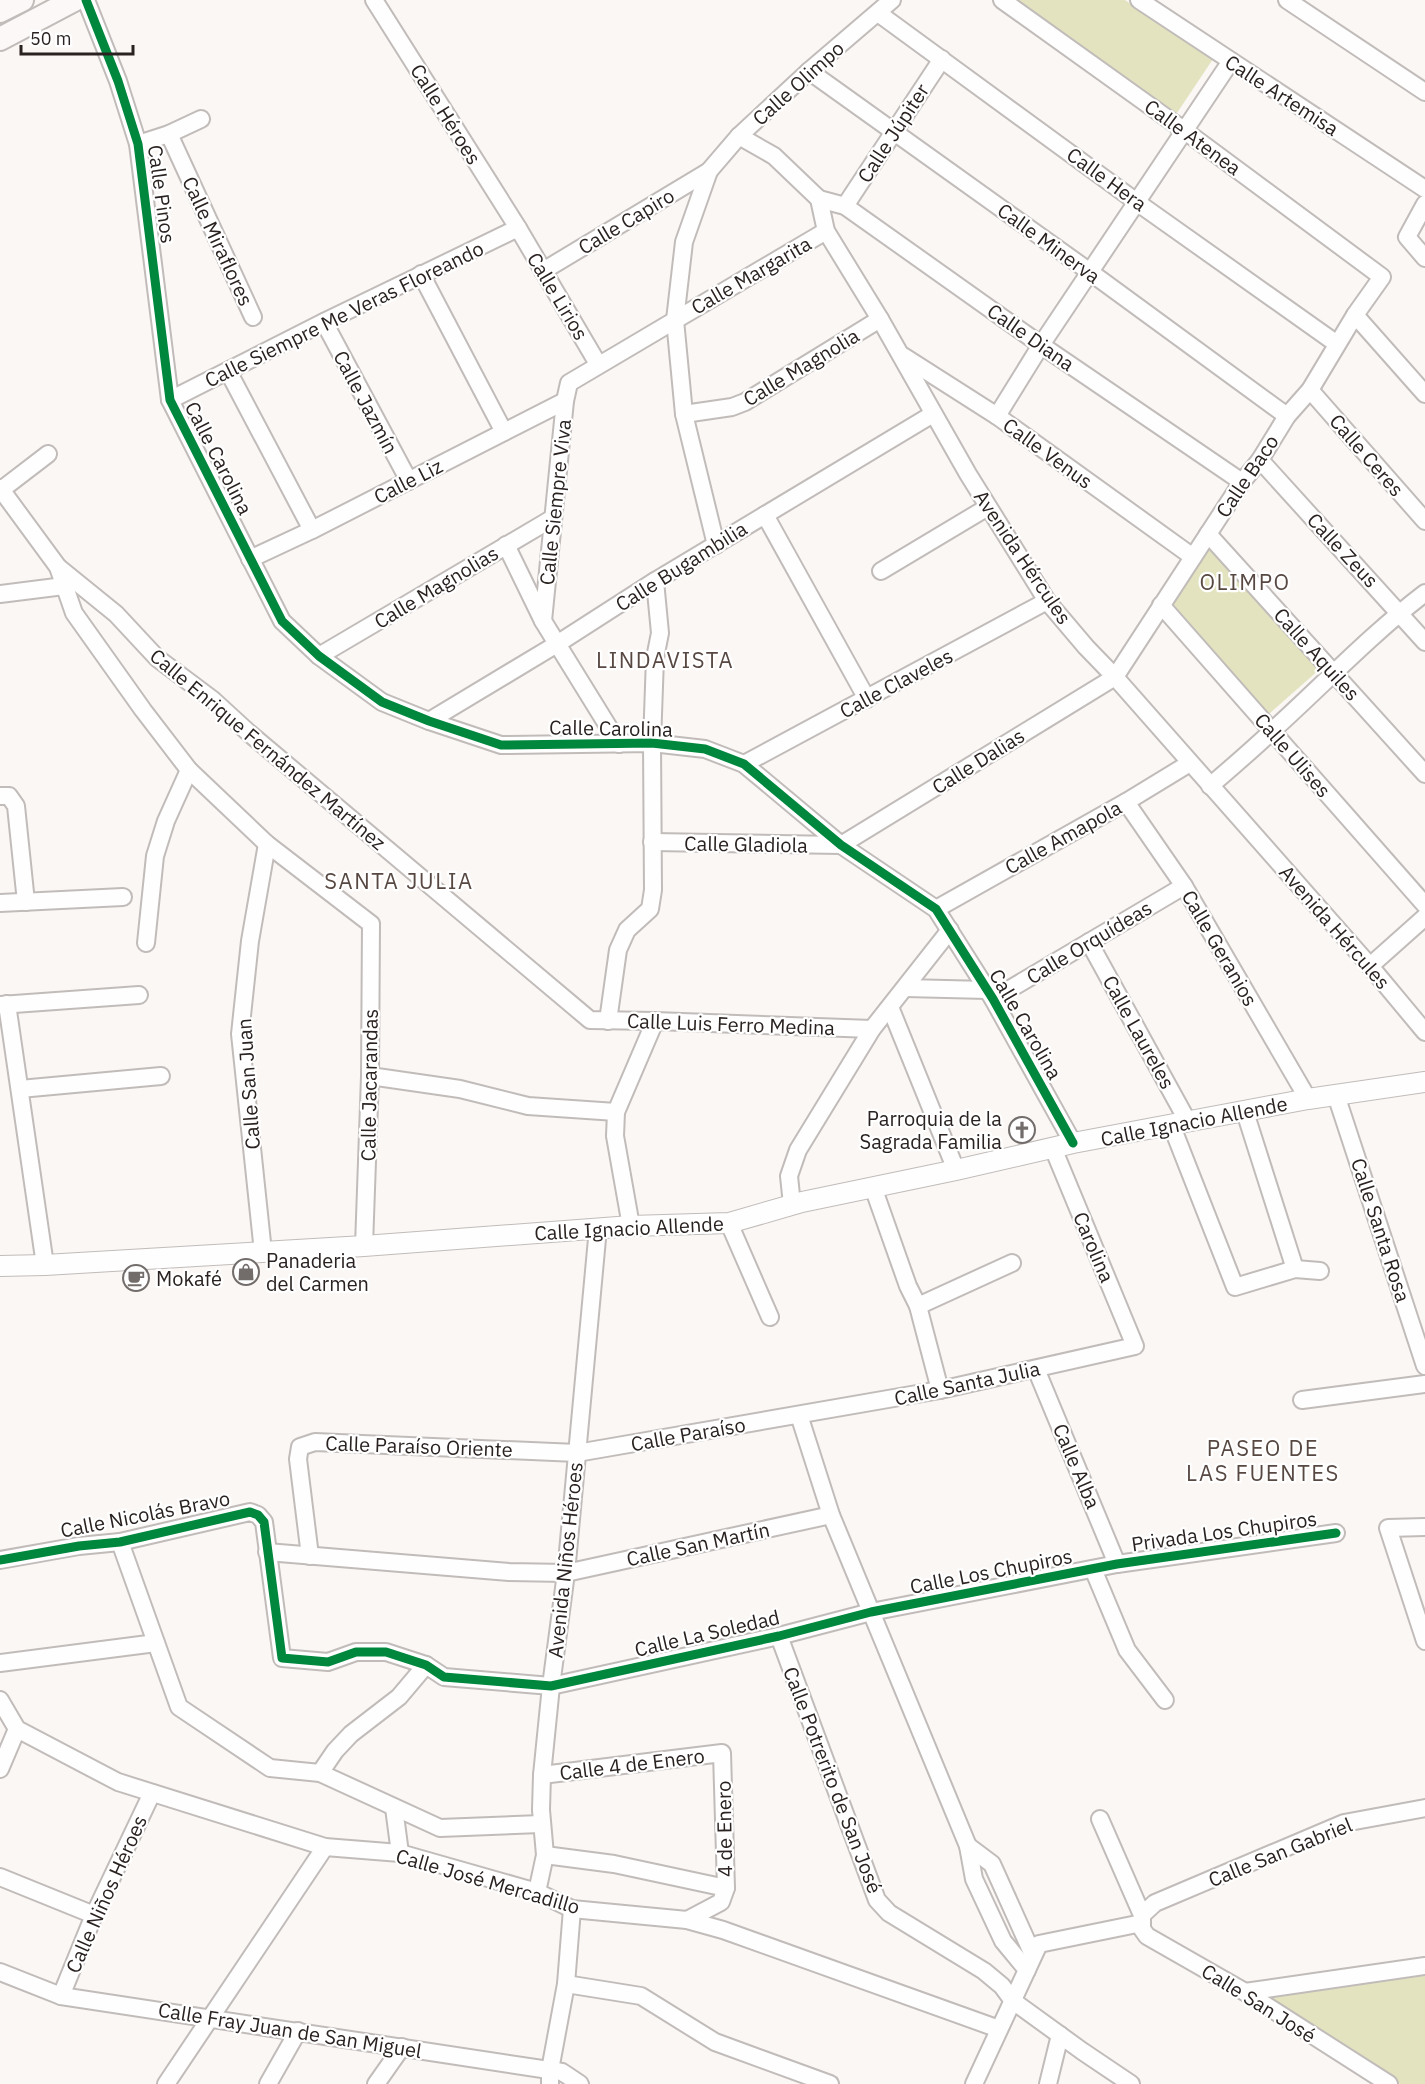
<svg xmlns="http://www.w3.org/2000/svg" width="1425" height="2084" font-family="'IBM Plex Sans',sans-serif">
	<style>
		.green { fill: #e3e4bf }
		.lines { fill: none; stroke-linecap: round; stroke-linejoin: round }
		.minor-casing { stroke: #c1bcba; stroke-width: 20 }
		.tertiary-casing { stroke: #c1bcba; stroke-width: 22 }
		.secondary-casing { stroke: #c1bcba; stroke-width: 26 }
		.minor { stroke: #fefefe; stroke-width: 16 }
		.tertiary { stroke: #fefefe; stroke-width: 20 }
		.secondary { stroke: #fbf8f7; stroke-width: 22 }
		.cycleway-casing { stroke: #fff; stroke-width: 13 }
		.cycleway { stroke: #00873e; stroke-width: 9 }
		.labels { text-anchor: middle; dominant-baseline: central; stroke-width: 4.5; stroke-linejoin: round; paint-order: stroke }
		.street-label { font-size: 20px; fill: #292220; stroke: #fff }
		.poi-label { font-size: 20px; fill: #292220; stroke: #fff; text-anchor: start }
		.quarter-label { font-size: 22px; letter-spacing: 1.5px; fill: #584842; stroke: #fff }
	</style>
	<rect width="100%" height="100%" fill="#fbf7f5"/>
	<g class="green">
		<polygon points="1009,0 1125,0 1213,59 1177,113"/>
		<polygon points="1210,543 1320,669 1269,714 1172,603"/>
		<polygon points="1425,1971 1425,2084 1400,2084 1260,1995"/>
	</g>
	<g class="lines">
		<defs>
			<g id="minor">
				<polyline points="86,0 118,81 138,144 170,400 282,621 319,656 382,702 429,721 501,745 652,743 705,749 744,764 841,845 936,909 993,999 1073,1143"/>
				<polyline points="374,0 518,228 598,364"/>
				<polyline points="1139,0 1425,189"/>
				<polyline points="1287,0 1425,92"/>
				<polyline points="878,13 1138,203 1337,344"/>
				<polyline points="809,71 1090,272 1287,416"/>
				<polyline points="169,134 253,317"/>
				<polyline points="739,136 774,156 819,199 826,231 880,319 968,474 1047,601 1086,647 1115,677 1370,966 1425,1032"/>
				<polyline points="138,144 169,134 201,119"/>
				<polyline points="709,171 684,242 675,320 684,414 716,545"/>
				<polyline points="819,199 845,206 1041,345 1242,482"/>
				<polyline points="1425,204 1407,237 1425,258"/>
				<polyline points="845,206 942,59"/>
				<polyline points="543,271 709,171 739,136 809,71 892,0"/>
				<polyline points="421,274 504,432"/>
				<polyline points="1355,315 1425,394"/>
				<polyline points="324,322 409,481"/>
				<polyline points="903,356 997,416 1193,557"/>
				<polyline points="228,371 312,530"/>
				<polyline points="1310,390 1425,521"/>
				<polyline points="170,400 324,322 518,228"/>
				<polyline points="684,414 732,407 745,402 880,319"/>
				<polyline points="997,416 1041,345 1231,61"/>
				<polyline points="1260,460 1425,642"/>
				<polyline points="0,488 58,567 74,613 143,710 189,770 267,844 371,924 370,1076 364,1246"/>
				<polyline points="1,490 48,454"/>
				<polyline points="765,515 867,699"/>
				<polyline points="1208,534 1425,774"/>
				<polyline points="506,545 543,621 619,744"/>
				<polyline points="250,559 312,530 565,401"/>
				<polyline points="58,567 116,614 157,658 213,700 249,733 590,1020 655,1021 872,1029"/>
				<polyline points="881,571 988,507"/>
				<polyline points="0,594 64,586"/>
				<polyline points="1161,605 1425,905"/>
				<polyline points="543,621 565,401 569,383 826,231"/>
				<polyline points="319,656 553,518"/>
				<polyline points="429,721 557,644 655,581 933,414"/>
				<polyline points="744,764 1047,601"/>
				<path d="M1210,786C1231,768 1252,750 1272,731C1323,685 1370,635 1425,593"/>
				<polyline points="0,796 9,796 16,806 26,902"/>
				<polyline points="1126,802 1184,886 1308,1099"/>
				<polyline points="652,842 841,845 1115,677 1242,482 1260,460 1287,416 1310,390 1355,315 1382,277 1185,131 1002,0"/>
				<polyline points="0,903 123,897"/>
				<polyline points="936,909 1126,802 1190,763"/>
				<polyline points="1089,942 1188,1122"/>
				<polyline points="146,943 155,856 166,821 189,770"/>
				<polyline points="1370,966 1425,917"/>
				<polyline points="905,988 987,990"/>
				<polyline points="993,999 1184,886"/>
				<polyline points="7,1004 45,1265"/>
				<polyline points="0,1005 139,995"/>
				<polyline points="890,1007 956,1170"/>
				<polyline points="608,1021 618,950 627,930 650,909 653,890 652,743 655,658 660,633 655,581"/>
				<polyline points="370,1076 460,1089 528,1106 616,1112"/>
				<polyline points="20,1089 161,1076"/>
				<polyline points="1336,1095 1425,1366"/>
				<polyline points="1245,1112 1295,1269"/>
				<polyline points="1171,1124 1235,1287 1295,1269 1320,1271"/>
				<polyline points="873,1187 908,1286 918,1306 940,1390"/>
				<polyline points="792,1205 789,1176 798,1150 872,1029 950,930"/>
				<polyline points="729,1223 770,1317"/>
				<polyline points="631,1226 615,1136 616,1112 655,1021"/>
				<polyline points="263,1252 240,1034 250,941 267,844"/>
				<polyline points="918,1306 1012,1263"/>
				<polyline points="1036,1369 1117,1564"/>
				<polyline points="1302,1400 1425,1384"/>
				<polyline points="799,1415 831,1515 968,1846 974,1879 1003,1941 1027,1970"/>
				<polyline points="1425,1527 1388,1528 1425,1641"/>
				<polyline points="120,1542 179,1707 270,1768 320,1773 440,1828 541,1824"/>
				<polyline points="267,1552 509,1572 566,1573 831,1515"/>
				<polyline points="310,1556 298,1459 300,1447 315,1442 577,1453 940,1390 1135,1346 1053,1148"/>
				<polyline points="0,1560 79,1546 120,1542 250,1512 258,1515 264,1522 282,1658 328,1662 356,1652 386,1652 426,1665 444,1677 551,1686 779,1636 871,1612 1117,1564 1336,1533"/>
				<polyline points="1093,1569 1127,1650 1165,1700"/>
				<polyline points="779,1636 877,1900 889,1913 984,1971 1002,1986 1013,2001 1082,2051 1131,2084"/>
				<polyline points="0,1663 156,1643"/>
				<polyline points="0,1700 17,1729 118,1782 325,1847 400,1853 537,1892 572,1909 687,1920 723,1930 999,2029"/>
				<polyline points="0,1769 17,1729"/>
				<polyline points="320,1773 335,1751 351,1734 399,1697 426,1665"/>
				<polyline points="542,1775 722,1753 726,1888 721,1902 687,1920"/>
				<polyline points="394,1808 400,1853"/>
				<polyline points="1100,1819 1142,1915 1142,1929 1147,1936 1245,1992 1389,2084"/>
				<polyline points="968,1846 992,1864 1033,1955"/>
				<polyline points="545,1855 614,1864 726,1888"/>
				<polyline points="0,1877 94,1915"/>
				<polyline points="537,1892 545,1855 541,1810 542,1775 551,1686 566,1573 598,1228"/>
				<polyline points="1142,1915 1155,1903 1344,1823 1425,1808"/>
				<polyline points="0,1972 61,1996 562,2072 580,2084"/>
				<polyline points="566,1984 641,1996 715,2042 830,2084"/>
				<polyline points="1245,1992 1425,1966"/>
				<polyline points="61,1996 94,1915 152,1793"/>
				<polyline points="166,2084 325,1847"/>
				<polyline points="268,2084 298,2031"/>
				<polyline points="376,2084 402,2047"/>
				<polyline points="550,2084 550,2070 566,1984 572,1909"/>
				<polyline points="974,2084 1039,1944 1142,1923"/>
				<polyline points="1048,2084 1060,2035"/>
			</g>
			<polyline id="tertiary" points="0,1266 45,1265 364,1246 631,1226 729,1223 802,1202 956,1170 1073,1143 1308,1099 1425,1082"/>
			<g id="secondary">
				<polyline points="0,11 22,0"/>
				<polyline points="0,39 74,0"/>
			</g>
		</defs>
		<use href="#minor" class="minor-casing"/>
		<use href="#tertiary" class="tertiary-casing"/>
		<use href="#secondary" class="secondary-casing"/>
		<use href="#minor" class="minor"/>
		<use href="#tertiary" class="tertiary"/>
		<use href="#secondary" class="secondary"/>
		<defs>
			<g id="cycleway">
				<polyline points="86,0 118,81 138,144 170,400 282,621 319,656 382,702 429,721 501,745 652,743 705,749 744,764 841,845 936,909 993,999 1073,1143"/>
				<polyline points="0,1560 79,1546 120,1542 250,1512 258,1515 264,1522 282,1658 328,1662 356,1652 386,1652 426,1665 444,1677 551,1686 779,1636 871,1612 1117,1564 1336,1533"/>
			</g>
		</defs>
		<use href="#cycleway" class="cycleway-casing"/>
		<use href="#cycleway" class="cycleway"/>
	</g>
	<defs>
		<symbol id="church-ring" viewBox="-11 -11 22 22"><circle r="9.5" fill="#fff" stroke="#726d6b" stroke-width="1.5"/><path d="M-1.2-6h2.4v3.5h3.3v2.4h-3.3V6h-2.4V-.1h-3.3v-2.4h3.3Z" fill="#726d6b"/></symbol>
		<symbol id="shop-ring" viewBox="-11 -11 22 22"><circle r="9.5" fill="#fff" stroke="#726d6b" stroke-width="1.5"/><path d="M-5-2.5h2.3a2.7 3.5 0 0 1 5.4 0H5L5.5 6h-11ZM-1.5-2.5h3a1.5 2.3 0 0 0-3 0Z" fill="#726d6b"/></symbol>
		<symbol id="cafe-ring" viewBox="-11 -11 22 22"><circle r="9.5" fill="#fff" stroke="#726d6b" stroke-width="1.5"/><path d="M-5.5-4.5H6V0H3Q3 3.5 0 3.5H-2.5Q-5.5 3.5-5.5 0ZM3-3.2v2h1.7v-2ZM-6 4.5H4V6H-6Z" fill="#726d6b"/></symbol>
	</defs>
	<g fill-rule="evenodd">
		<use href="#church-ring" x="1007" y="1115" width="30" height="30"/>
		<use href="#shop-ring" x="231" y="1257" width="30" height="30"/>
		<use href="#cafe-ring" x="121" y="1263" width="30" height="30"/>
	</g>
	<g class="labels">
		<g class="street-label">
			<text transform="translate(798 83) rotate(-42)">Calle Olimpo</text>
			<text transform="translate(1282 95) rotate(33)">Calle Artemisa</text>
			<text transform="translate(446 114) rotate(58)">Calle Héroes</text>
			<text transform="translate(893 133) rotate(-57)">Calle Júpiter</text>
			<text transform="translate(1193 137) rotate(36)">Calle Atenea</text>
			<text transform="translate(1107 179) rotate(36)">Calle Hera</text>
			<text transform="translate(162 194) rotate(82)">Calle Pinos</text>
			<text transform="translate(626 221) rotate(-31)">Calle Capiro</text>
			<text transform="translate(218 241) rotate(65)">Calle Miraflores</text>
			<text transform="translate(1049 243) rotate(36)">Calle Minerva</text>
			<text transform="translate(751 275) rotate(-30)">Calle Margarita</text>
			<text transform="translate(558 296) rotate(59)">Calle Lirios</text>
			<text transform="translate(344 314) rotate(-26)">Calle Siempre Me Veras Floreando</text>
			<text transform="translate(1031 337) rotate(35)">Calle Diana</text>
			<text transform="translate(801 367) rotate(-31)">Calle Magnolia</text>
			<text transform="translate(366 402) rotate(62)">Calle Jazmín</text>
			<text transform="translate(1048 453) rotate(36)">Calle Venus</text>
			<text transform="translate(1367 455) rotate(49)">Calle Ceres</text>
			<text transform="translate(219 458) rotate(63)">Calle Carolina</text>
			<text transform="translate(1247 476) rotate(-56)">Calle Baco</text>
			<text transform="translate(408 481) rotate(-27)">Calle Liz</text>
			<text transform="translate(555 502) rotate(-84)">Calle Siempre Viva</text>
			<text transform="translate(1343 550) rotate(47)">Calle Zeus</text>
			<text transform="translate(1023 557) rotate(56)">Avenida Hércules</text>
			<text transform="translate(681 566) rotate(-32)">Calle Bugambilia</text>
			<text transform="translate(436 587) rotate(-31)">Calle Magnolias</text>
			<text transform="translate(1317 654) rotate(48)">Calle Aquiles</text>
			<text transform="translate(896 683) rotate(-28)">Calle Claveles</text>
			<text transform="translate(611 728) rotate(1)">Calle Carolina</text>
			<text transform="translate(268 749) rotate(40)">Calle Enrique Fernández Martínez</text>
			<text transform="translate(1293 755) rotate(49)">Calle Ulises</text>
			<text transform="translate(978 761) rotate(-32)">Calle Dalias</text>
			<text transform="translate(1063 837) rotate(-29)">Calle Amapola</text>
			<text transform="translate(746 844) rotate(1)">Calle Gladiola</text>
			<text transform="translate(1335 927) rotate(49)">Avenida Hércules</text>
			<text transform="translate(1089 942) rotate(-31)">Calle Orquídeas</text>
			<text transform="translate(1220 948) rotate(60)">Calle Geranios</text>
			<text transform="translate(731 1024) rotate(2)">Calle Luis Ferro Medina</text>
			<text transform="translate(1026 1024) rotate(60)">Calle Carolina</text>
			<text transform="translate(1139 1032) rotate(61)">Calle Laureles</text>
			<text transform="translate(248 1084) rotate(-94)">Calle San Juan</text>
			<text transform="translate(369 1085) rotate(-89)">Calle Jacarandas</text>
			<text transform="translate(1194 1121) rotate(-11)">Calle Ignacio Allende</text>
			<text transform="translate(629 1228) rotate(-3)">Calle Ignacio Allende</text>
			<text transform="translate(1381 1230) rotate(72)">Calle Santa Rosa</text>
			<text transform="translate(1094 1247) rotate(67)">Carolina</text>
			<text transform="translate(967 1383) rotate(-12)">Calle Santa Julia</text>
			<text transform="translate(688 1434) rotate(-10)">Calle Paraíso</text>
			<text transform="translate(419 1446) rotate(2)">Calle Paraíso Oriente</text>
			<text transform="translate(1077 1466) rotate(67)">Calle Alba</text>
			<text transform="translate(145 1514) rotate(-11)">Calle Nicolás Bravo</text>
			<text transform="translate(1224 1531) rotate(-8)">Privada Los Chupiros</text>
			<text transform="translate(698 1544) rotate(-12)">Calle San Martín</text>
			<text transform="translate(565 1560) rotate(-84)">Avenida Niños Héroes</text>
			<text transform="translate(991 1571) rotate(-11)">Calle Los Chupiros</text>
			<text transform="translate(707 1633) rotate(-13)">Calle La Soledad</text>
			<text transform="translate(632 1764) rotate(-7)">Calle 4 de Enero</text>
			<text transform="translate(833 1780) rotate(69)">Calle Potrerito de San José</text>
			<text transform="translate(724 1829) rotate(-91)">4 de Enero</text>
			<text transform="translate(1280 1852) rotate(-22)">Calle San Gabriel</text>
			<text transform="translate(488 1881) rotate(16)">Calle José Mercadillo</text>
			<text transform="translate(106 1894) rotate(-66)">Calle Niños Héroes</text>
			<text transform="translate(1259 2003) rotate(32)">Calle San José</text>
			<text transform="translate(290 2030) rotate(9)">Calle Fray Juan de San Miguel</text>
		</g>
		<g class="poi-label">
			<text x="1002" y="1118" text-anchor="end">Parroquia de la<tspan x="1002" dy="23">Sagrada Familia</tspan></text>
			<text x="266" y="1260">Panaderia<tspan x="266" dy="23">del Carmen</tspan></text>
			<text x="156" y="1278">Mokafé</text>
		</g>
		<g class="quarter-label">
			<text x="1245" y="581">OLIMPO</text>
			<text x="665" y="659">LINDAVISTA</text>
			<text x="399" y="880">SANTA JULIA</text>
			<text x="1263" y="1447">PASEO DE<tspan x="1263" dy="25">LAS FUENTES</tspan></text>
		</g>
	</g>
	<path d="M21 45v9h112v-9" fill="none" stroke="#292220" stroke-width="3"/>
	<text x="30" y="45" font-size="18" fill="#292220" stroke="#ffffff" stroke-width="4.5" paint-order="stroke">50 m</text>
</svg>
